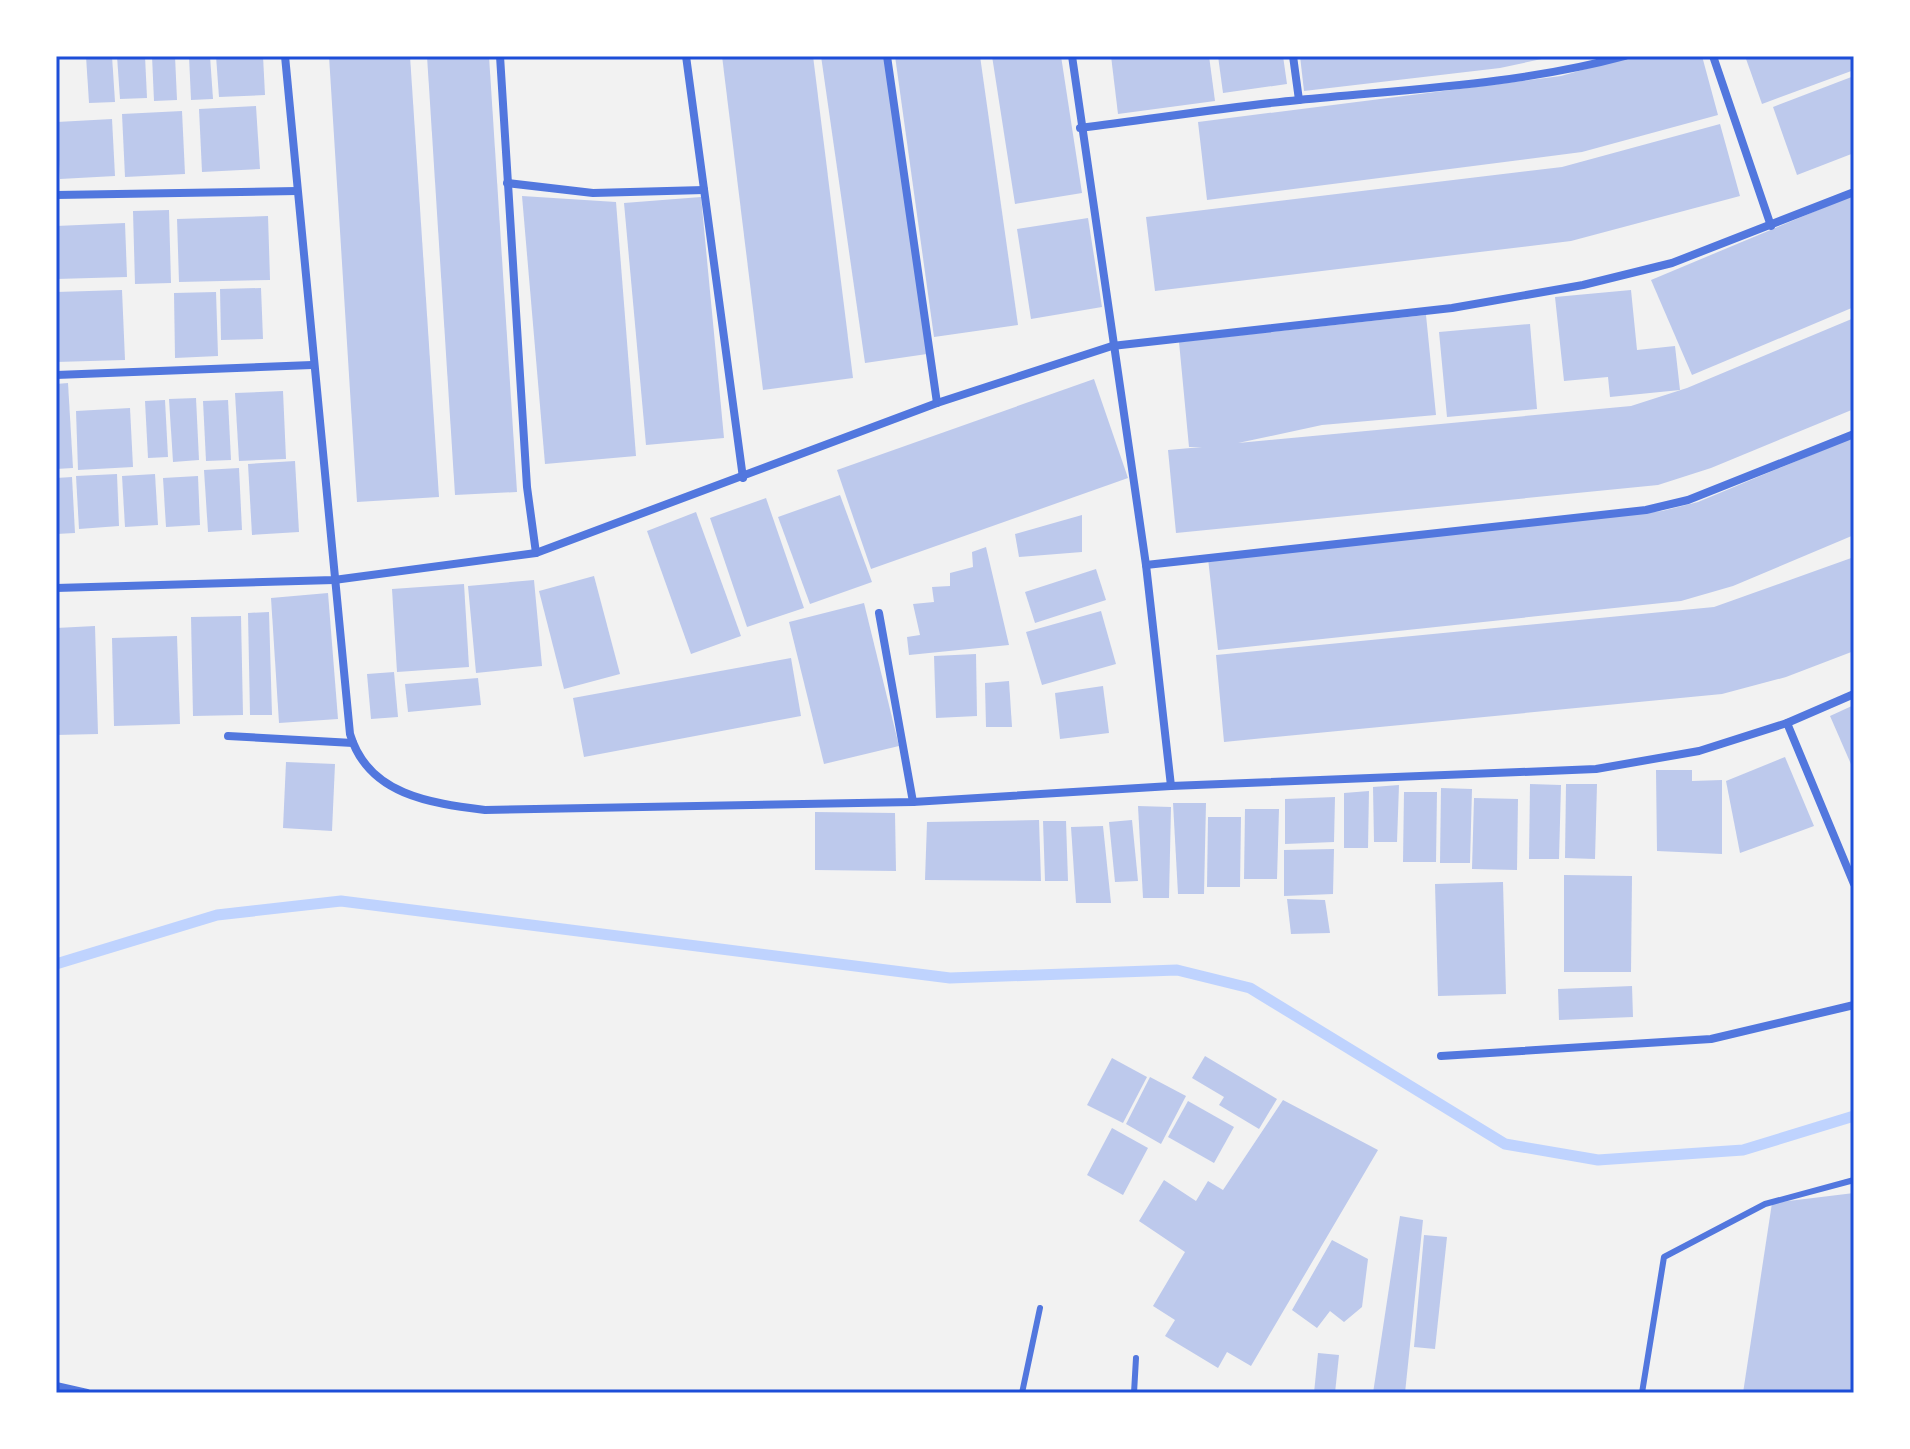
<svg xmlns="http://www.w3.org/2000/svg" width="1910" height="1449" font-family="'Sofia Sans Condensed',sans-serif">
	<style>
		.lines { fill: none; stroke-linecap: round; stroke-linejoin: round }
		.stream { stroke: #bfd3fe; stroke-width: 11 }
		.building { fill: #bdc9ec }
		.service { stroke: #5277de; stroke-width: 6 }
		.minor { stroke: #5277de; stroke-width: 8 }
		.neatline { fill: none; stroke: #1d4ed8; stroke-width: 3 }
	</style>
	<rect width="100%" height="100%" fill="#f2f2f2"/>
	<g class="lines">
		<polyline class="stream" points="56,964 217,915 341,901 950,978 1177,970 1250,988 1505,1144 1598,1160 1743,1150 1854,1116"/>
	</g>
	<g class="building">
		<polygon points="86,56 112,56 115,102 89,103"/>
		<polygon points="117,56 145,56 147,98 120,99"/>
		<polygon points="152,56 175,56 177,100 154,101"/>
		<polygon points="189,56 210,56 213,99 191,100"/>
		<polygon points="216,56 263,56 265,95 219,97"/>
		<polygon points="329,56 410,56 439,497 357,502"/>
		<polygon points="427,56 489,56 517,492 455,495"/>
		<polygon points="722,56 813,56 853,378 763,390"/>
		<polygon points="821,56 884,56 927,354 865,363"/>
		<polygon points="895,56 980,56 1018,325 934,337"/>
		<polygon points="992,56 1061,56 1082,193 1015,204"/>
		<polygon points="1111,56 1209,56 1215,101 1118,114"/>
		<polygon points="1218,56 1283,56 1287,84 1223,93"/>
		<polygon points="1300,56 1550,56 1551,57 1500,68 1304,91"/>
		<polygon points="1632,56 1702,56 1718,115 1582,152 1207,200 1198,122 1561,76"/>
		<polygon points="1745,56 1854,56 1854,70 1762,104"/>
		<polygon points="1854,76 1854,153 1797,175 1773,107"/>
		<polygon points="256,106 260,169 202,172 199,109"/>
		<polygon points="182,111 185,174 125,177 122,114"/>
		<polygon points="112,119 115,176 60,179 57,122"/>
		<polygon points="1720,124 1740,196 1571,241 1155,291 1146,217 1562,167"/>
		<polygon points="1854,195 1854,307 1692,375 1651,280"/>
		<polygon points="522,196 616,202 636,456 545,464"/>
		<polygon points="701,197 724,438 646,445 624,203"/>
		<polygon points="169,210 171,283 135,284 133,211"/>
		<polygon points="268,216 270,280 179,282 177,219"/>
		<polygon points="1088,218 1102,307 1031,319 1017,229"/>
		<polygon points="125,223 127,277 56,279 56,226"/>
		<polygon points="261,288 263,339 221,340 220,289"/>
		<polygon points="122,290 125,360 56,362 56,292"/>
		<polygon points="1631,290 1637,350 1675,346 1680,390 1610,397 1608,377 1564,381 1555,297"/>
		<polygon points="216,292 218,356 175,358 174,293"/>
		<polygon points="1426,315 1436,415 1322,425 1238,443 1631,406 1687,388 1854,318 1854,409 1711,468 1658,485 1176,533 1168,450 1202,447 1189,447 1179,342"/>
		<polygon points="1530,324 1537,409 1447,417 1439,332"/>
		<polygon points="1094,379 1128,478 871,569 837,470"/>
		<polygon points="68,383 73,468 56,469 56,384"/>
		<polygon points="283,391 286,459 239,461 235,393"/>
		<polygon points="196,398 199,460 173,462 169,399"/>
		<polygon points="165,400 168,457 148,458 145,401"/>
		<polygon points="228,400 231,460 206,461 203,401"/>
		<polygon points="130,408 133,467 78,470 76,411"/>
		<polygon points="1854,437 1854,535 1733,586 1681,601 1218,650 1208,558 1662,511 1698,502"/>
		<polygon points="295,461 299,532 252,535 248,464"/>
		<polygon points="239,468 242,530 208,532 204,470"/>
		<polygon points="117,474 119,526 79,529 76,476"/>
		<polygon points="155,474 158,525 125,527 122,476"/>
		<polygon points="198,476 200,525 166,527 163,478"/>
		<polygon points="72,477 75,533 56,534 56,478"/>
		<polygon points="840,495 872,582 810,604 778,517"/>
		<polygon points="766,498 804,608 747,627 710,518"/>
		<polygon points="696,512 741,636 691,654 647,531"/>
		<polygon points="1082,515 1082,552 1019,557 1015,534"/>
		<polygon points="986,547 1009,645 909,655 907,637 920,635 913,604 934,602 932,587 950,586 950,573 973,567 972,552"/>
		<polygon points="1854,557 1854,651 1786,677 1722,694 1224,742 1216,655 1714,607"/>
		<polygon points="1096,569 1106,600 1035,623 1025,592"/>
		<polygon points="594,576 620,674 564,689 539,591"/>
		<polygon points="534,580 542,666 476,673 468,586"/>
		<polygon points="464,584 469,667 397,672 392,589"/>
		<polygon points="328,593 338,719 279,723 271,598"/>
		<polygon points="864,603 899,746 824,764 789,622"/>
		<polygon points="1101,611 1116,664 1042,685 1026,632"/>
		<polygon points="269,612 272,715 250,715 248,613"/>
		<polygon points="241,616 243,715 193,716 191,617"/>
		<polygon points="95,626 98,734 56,735 56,628"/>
		<polygon points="177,636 180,724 114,726 112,638"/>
		<polygon points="976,654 977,716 936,718 934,656"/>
		<polygon points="791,658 801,716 584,757 573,698"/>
		<polygon points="394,672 398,717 371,719 367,674"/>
		<polygon points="478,678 481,705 408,712 405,684"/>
		<polygon points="1009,681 1012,727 986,727 985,683"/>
		<polygon points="1103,686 1109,733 1060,739 1055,693"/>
		<polygon points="1854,705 1854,771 1830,716"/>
		<polygon points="1785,757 1814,826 1740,853 1726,781"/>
		<polygon points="286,762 335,764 332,831 283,828"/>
		<polygon points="1656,770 1692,770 1692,781 1722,780 1722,854 1657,851"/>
		<polygon points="1530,784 1561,785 1559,859 1529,859"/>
		<polygon points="1566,784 1597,784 1595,859 1565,858"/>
		<polygon points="1399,785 1397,842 1374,842 1373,787"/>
		<polygon points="1441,788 1472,789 1470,863 1440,863"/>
		<polygon points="1369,791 1368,848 1344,848 1344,793"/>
		<polygon points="1404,792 1437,792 1436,862 1403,862"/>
		<polygon points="1335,797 1334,842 1285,844 1285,799"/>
		<polygon points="1474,798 1518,799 1517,870 1472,869"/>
		<polygon points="1173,803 1206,803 1204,894 1178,894"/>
		<polygon points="1138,806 1171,807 1169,898 1143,898"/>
		<polygon points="1245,809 1279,809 1277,879 1244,879"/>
		<polygon points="815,812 895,813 896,871 815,870"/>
		<polygon points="1208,817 1241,817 1240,887 1207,887"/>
		<polygon points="1039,820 1041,881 925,880 927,822"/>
		<polygon points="1132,820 1138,881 1115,882 1109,822"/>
		<polygon points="1043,821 1066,821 1068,881 1045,881"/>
		<polygon points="1103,826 1111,903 1076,903 1071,827"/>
		<polygon points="1334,849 1333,894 1284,896 1284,850"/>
		<polygon points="1564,875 1632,876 1631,972 1564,972"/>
		<polygon points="1503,882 1506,994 1438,996 1435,884"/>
		<polygon points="1287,899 1325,900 1330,933 1291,934"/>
		<polygon points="1632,986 1633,1017 1559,1020 1558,989"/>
		<polygon points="1205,1056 1277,1099 1259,1129 1219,1105 1224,1097 1192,1078"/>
		<polygon points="1112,1058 1147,1077 1123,1123 1087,1105"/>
		<polygon points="1150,1077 1186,1096 1161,1144 1126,1124"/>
		<polygon points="1283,1100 1378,1150 1251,1366 1227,1352 1218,1368 1165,1336 1175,1320 1153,1306 1185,1252 1139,1221 1164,1180 1196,1201 1208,1181 1223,1190"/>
		<polygon points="1188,1101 1234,1127 1214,1163 1168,1137"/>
		<polygon points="1112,1128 1148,1148 1123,1195 1087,1175"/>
		<polygon points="1854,1193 1854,1393 1743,1393 1772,1203"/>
		<polygon points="1400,1216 1423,1220 1405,1393 1373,1393"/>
		<polygon points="1424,1235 1447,1237 1435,1349 1414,1347"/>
		<polygon points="1332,1240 1368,1259 1362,1307 1344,1322 1330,1311 1317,1328 1292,1310"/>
		<polygon points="1318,1353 1339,1355 1335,1393 1314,1393"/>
	</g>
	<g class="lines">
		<g class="service">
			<polyline points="1022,1393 1040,1308"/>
			<polyline points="1134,1393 1136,1358"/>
			<polyline points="1642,1393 1664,1257 1765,1204 1854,1180"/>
		</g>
		<g class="minor">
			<path d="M285,56L350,734C368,795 430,803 485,810L913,802L1171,786L1596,769L1699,751L1787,723L1854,694"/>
			<polyline points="500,56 527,487 536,553"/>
			<polyline points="686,56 743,478"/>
			<polyline points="887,56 937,403"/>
			<polyline points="1072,56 1146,565 1171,786"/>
			<polyline points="1293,56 1299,100"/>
			<polyline points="1713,56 1771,226"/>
			<path d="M1080,128C1153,119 1226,107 1299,100C1409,89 1517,85 1625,56"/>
			<polyline points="507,183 593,193 704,190"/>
			<polyline points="56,195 297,191"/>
			<polyline points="56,375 312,365"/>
			<polyline points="1146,565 1646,510 1688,500 1854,434"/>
			<polyline points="56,588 334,580 536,553 937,403 1112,346 1452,308 1583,285 1672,263 1854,192"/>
			<polyline points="879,613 913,802"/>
			<polyline points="1787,723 1854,884"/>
			<polyline points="228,736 353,743"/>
			<polyline points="1441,1056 1711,1039 1854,1005"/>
			<polyline points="56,1386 87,1393"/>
		</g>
	</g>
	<rect width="1910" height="1449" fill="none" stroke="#ffffff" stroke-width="116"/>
	<rect x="58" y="58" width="1794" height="1333" class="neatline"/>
</svg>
